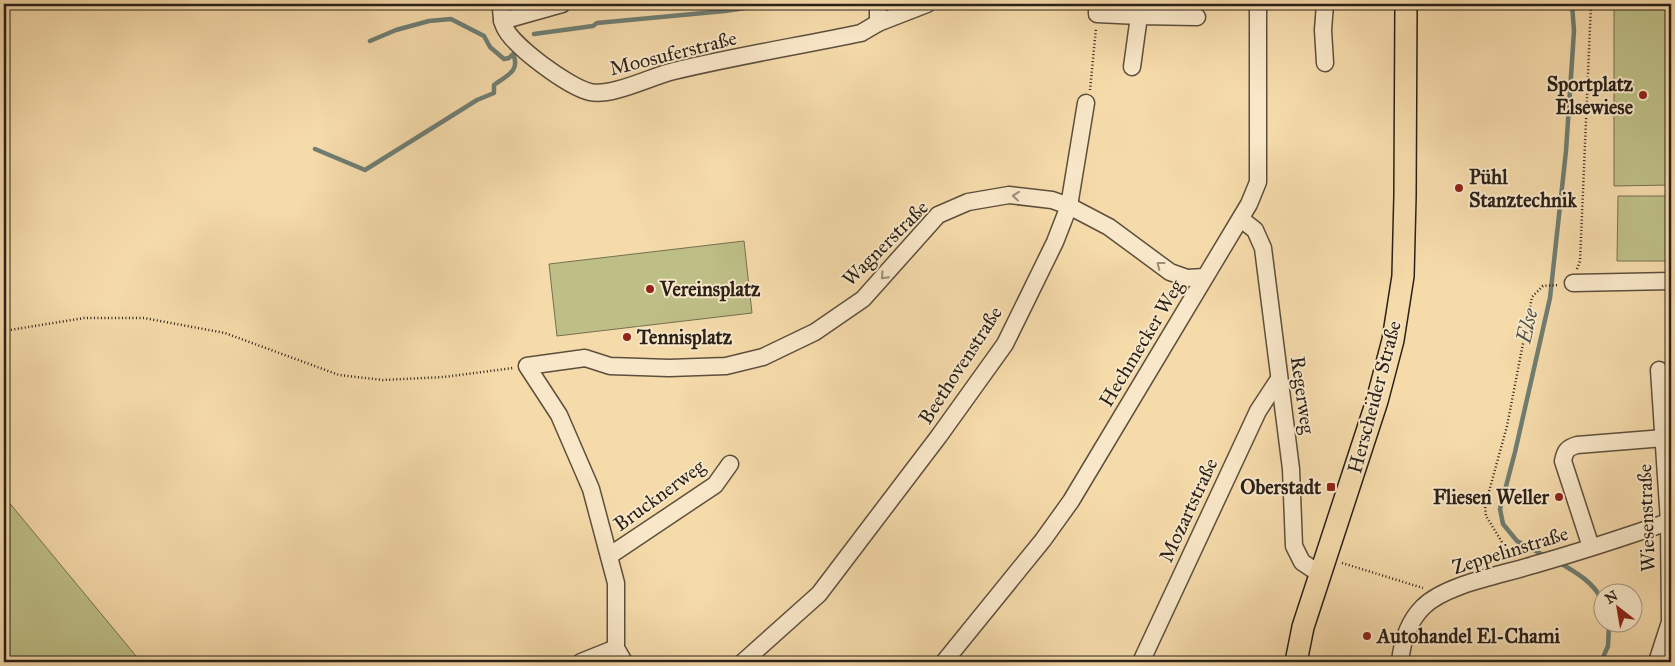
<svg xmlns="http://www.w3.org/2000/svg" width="1675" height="666" font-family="'IM FELL Great Primer',serif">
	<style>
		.green { fill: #bebf87; stroke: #747050 }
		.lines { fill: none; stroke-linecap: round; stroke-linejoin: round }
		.stream { stroke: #6f7d72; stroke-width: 4.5 }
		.minor-casing { stroke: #5d4f3d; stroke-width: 19 }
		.major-casing { stroke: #2a2119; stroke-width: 24 }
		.path { stroke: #2a2119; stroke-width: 2.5; stroke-dasharray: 1 2.5; stroke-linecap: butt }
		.minor { stroke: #f8e7c8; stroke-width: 16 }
		.major { stroke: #f5daaa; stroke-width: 21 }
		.oneway { stroke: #9b8e79 }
		.poi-dot { fill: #8f2418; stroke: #f8e7c8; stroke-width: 2 }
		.labels { text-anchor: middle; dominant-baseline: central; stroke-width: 4; stroke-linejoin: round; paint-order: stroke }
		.street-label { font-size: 20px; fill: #2a2119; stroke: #f8e7c8 }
		.poi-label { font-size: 20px; font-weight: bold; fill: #2a2119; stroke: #f8e7c8; text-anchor: start }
		.water-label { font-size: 21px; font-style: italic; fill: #4c4f46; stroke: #f8e7c8 }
	</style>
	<rect width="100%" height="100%" fill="#f5daaa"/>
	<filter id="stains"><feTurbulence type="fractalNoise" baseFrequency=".004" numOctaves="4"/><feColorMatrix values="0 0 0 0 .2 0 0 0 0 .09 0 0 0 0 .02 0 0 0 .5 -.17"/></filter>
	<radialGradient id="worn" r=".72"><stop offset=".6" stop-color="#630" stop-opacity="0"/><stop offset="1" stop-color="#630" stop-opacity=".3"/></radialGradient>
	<g class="green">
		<polygon points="1614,4 1671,4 1671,185 1614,186"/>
		<polygon points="1618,196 1671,196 1671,261 1617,261"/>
		<polygon points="744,241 752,313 557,336 549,264"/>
		<polygon points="4,493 7,500 141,662 4,662"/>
	</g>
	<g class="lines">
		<g class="stream">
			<polyline points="534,34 593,26 597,23 725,11 773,4"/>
			<path d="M315,149L365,170L477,100L494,93V85C506,76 521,71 513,54L509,58L504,59L490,47L484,36L451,19L429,21L396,30L370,41"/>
			<polyline points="1547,557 1517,541 1503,524 1500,509 1515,452 1550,298 1566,151 1574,31 1572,4"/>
			<path d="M1558,562C1574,571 1597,584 1602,602"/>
			<polyline points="1601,662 1608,646 1609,624"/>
		</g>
		<defs>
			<g id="minor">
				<path d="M501,4C501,11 501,19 504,26C512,46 569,87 590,92C612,97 652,76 674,71C736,56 799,46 861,33L878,23L927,4"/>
				<polyline points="878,4 878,23"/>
				<polyline points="1097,4 1097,14 1139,16"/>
				<polyline points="1325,4 1323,30 1325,63"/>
				<polyline points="502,21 562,4"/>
				<polyline points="1132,67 1139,16 1197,17"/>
				<polyline points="1241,219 1255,230 1263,248 1291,469 1294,546 1302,562 1320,574"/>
				<polyline points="1573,283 1671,281"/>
				<path d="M1591,547L1563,461C1565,451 1567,448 1577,445L1664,438"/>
				<polyline points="609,556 715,485 730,464"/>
				<polyline points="581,662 616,648"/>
				<polyline points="624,662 616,648 616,583 591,489 559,415 527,366 585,358 610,366 669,368 726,366 763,357 815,332 863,299 938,215 968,202 1009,195 1052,200 1069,206 1109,227 1170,272 1187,278 1205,277"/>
				<polyline points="743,662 819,594 939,436 1005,344 1055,242 1069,206 1086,103"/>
				<polyline points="944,662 1043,540 1071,501 1249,204 1258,182 1258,4"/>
				<polyline points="1141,662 1258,411 1279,379"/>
				<path d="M1400,662C1402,642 1408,622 1423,607C1446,584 1502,575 1533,565C1579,552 1625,537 1671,521"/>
				<polyline points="1657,662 1670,622 1669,522 1659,370"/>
			</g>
			<polyline id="major" points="1296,662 1303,627 1377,401 1393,340 1403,276 1405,196 1406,4"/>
		</defs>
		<use href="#minor" class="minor-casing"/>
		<use href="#major" class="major-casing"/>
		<g class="path">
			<polyline points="1090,90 1096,28"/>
			<polyline points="1577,269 1580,261 1591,4"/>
			<polyline points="4,331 84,318 144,318 225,333 339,375 383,380 444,377 513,368"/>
			<polyline points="1511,557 1486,516 1485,506 1507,426 1532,297 1543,286 1559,285"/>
			<polyline points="1342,563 1423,588"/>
		</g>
		<use href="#minor" class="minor"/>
		<use href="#major" class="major"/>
	</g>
	<defs><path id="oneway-chevron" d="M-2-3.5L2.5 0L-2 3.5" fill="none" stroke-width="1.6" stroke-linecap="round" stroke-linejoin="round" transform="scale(1.25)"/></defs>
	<g class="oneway">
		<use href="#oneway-chevron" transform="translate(1016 196) rotate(-174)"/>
		<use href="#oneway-chevron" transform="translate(1160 265) rotate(-143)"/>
		<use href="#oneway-chevron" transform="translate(884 276) rotate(133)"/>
	</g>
	<g class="poi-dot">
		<circle cx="1643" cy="95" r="5"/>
		<circle cx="1459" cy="188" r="5"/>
		<circle cx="650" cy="289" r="5"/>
		<circle cx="627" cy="337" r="5"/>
		<rect x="1326" y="482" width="10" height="10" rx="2.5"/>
		<circle cx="1559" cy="497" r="5"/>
		<circle cx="1367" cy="636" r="5"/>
	</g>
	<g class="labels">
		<g class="street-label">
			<text transform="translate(673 53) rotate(-14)">Moosuferstraße</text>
			<text transform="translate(885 243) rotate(-45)">Wagnerstraße</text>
			<text transform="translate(1141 343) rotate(-59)">Hechmecker Weg</text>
			<text transform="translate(960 365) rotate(-57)">Beethovenstraße</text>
			<text transform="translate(1303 395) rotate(82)">Regerweg</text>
			<text transform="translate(1374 397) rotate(-75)">Herscheider Straße</text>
			<text transform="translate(659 495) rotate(-36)">Brucknerweg</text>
			<text transform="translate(1188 510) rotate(-65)">Mozartstraße</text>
			<text transform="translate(1646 518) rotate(-92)">Wiesenstraße</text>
			<text transform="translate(1510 550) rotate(-17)">Zeppelinstraße</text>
		</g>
		<g class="poi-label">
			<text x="1633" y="84" text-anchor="end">Sportplatz<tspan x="1633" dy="23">Elsewiese</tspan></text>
			<text x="1469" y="177">Pühl<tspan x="1469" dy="23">Stanztechnik</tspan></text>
			<text x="660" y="289">Vereinsplatz</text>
			<text x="637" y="337">Tennisplatz</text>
			<text x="1321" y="487" text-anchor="end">Oberstadt</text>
			<text x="1549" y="497" text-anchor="end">Fliesen Weller</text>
			<text x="1377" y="636">Autohandel El-Chami</text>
		</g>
		<g class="water-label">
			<text transform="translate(1527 326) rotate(-77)">Else</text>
		</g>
	</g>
	<rect width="1675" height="666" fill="none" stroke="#f5daaa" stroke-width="20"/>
	<rect x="5" y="5" width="1665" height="656" fill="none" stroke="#2a2119" stroke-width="2.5"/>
	<rect x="10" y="10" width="1655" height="646" fill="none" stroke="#2a2119"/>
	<g transform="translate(1618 608) rotate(329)"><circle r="24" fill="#f8e7c8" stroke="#a69882"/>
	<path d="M0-4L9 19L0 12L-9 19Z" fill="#8f2418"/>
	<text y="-8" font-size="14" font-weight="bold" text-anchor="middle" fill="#2a2119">N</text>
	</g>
	<rect width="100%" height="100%" filter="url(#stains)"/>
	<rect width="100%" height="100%" fill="url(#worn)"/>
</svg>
